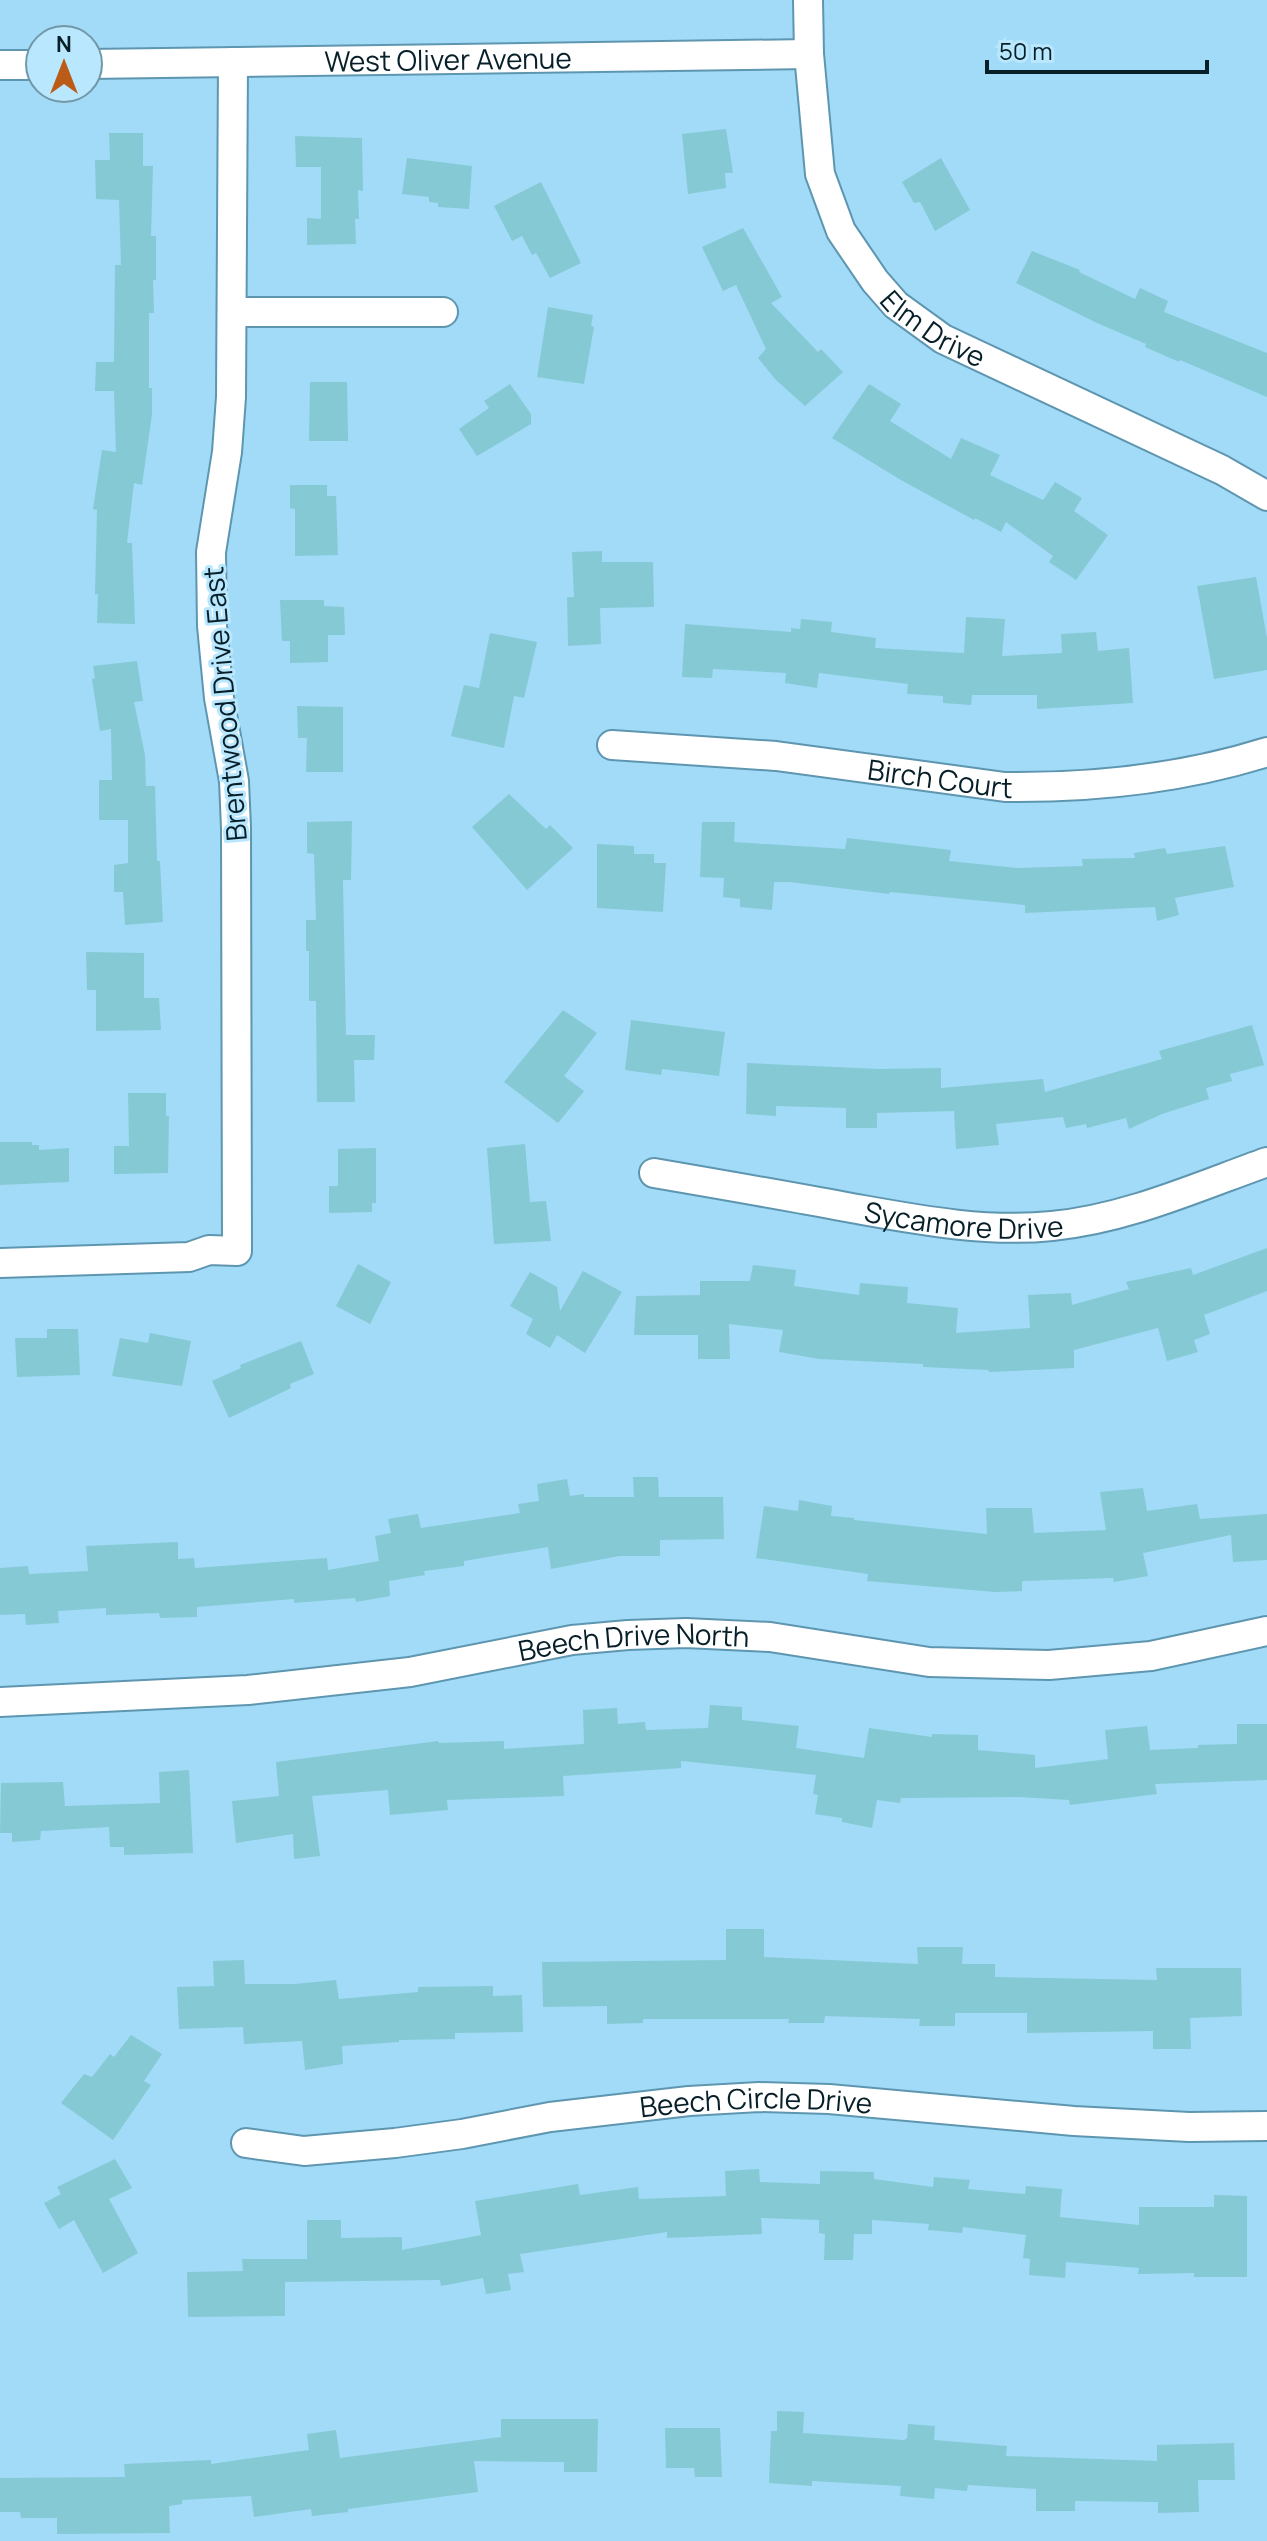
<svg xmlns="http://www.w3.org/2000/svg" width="1267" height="2541" font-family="Manrope,sans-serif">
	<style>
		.building { fill: #85c9d5 }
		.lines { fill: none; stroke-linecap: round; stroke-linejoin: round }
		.minor-casing { stroke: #5e96b0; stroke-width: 32 }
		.minor { stroke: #fff; stroke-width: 28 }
		.labels { text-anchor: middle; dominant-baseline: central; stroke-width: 6; stroke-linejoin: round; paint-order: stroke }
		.street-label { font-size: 28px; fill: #071f29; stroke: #b9e7fd }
	</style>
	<rect width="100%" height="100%" fill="#a2dbf7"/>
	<g class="building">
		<polygon points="726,129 733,173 725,173 726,188 688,194 682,134"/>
		<polygon points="109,133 143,133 143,166 153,166 151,236 156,236 156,280 153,280 154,313 149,313 149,388 152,388 152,414 142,485 134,483 127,543 132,543 135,624 97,623 98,594 95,594 97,510 93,509 102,450 116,452 114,391 95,391 96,362 114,362 115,265 121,265 119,200 96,199 95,160 110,160"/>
		<polygon points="295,136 362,138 363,191 358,190 359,219 355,219 356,244 307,245 307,218 321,219 321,167 296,167"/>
		<polygon points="407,158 472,166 469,209 438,207 438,203 429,202 429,197 402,194"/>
		<polygon points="941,158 970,210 935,231 920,202 914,203 902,182"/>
		<polygon points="541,182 581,263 550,278 536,253 532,255 522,236 512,241 494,206"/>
		<polygon points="743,228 782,297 771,303 818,352 821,349 843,372 805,406 776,380 758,358 766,349 736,285 723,291 702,247"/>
		<polygon points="1032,251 1080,270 1079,272 1135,299 1140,288 1168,301 1164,312 1267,353 1267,397 1180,360 1179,362 1145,347 1146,344 1097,323 1016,283"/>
		<polygon points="548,307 593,315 591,326 594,327 584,384 537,377"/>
		<polygon points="310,382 347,382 348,441 309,441"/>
		<polygon points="510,384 531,414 531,424 477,456 459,429 489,408 484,401"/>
		<polygon points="869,384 901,404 890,421 951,459 961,438 1000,455 990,475 1043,500 1055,482 1082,498 1074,511 1108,535 1076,580 1049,562 1053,556 1006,522 1001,532 975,518 974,520 901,480 832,438"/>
		<polygon points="290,485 327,485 327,496 336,496 338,555 295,556 295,509 290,508"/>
		<polygon points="602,551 602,562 653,562 654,607 600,608 601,644 568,646 567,597 574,597 572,552"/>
		<polygon points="1256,577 1267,638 1267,670 1214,679 1197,586"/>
		<polygon points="280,600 324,600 324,606 344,607 345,635 328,635 328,662 290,663 290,641 282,641"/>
		<polygon points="966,617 1005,619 1002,656 1062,653 1061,634 1096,632 1098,651 1129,648 1133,703 1037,709 1037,695 972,695 971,705 943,703 943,696 907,694 908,684 819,673 817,688 785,683 786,673 713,669 712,678 682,677 685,624 791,632 791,628 800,629 801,619 832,622 831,632 876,638 875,648 964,653"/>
		<polygon points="490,633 537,642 524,698 514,696 504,748 451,736 464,685 479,688"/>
		<polygon points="137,661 143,701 134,702 145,755 146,786 155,786 157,861 160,861 163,922 125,925 123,892 114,892 114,865 128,863 128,820 99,820 99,780 112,780 111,729 100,731 92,679 95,678 93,666"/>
		<polygon points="297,706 343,707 343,772 306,772 307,738 298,738"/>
		<polygon points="509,794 546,829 550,825 573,848 527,890 472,827"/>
		<polygon points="352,821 351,880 343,880 346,1035 375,1035 374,1060 354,1060 355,1102 317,1102 316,1001 309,1001 309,951 306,951 306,920 316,920 314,854 307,853 307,822"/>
		<polygon points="702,822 735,822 734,842 845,849 847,838 951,850 949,861 1017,868 1083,866 1082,859 1135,858 1134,853 1165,848 1167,854 1225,846 1234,887 1175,898 1179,915 1157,921 1155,907 1025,913 1025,905 890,892 889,894 789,882 774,882 772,910 740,907 740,899 723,897 724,878 700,877"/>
		<polygon points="597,844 634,846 634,854 654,854 654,863 666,863 663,912 597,908"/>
		<polygon points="86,952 144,953 144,998 159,998 161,1030 96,1031 96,990 87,990"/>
		<polygon points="563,1010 597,1033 564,1076 584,1091 558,1123 504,1082"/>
		<polygon points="631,1020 725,1032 719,1076 662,1069 661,1075 625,1070"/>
		<polygon points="1252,1025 1264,1065 1230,1074 1232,1081 1206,1088 1209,1099 1162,1114 1129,1129 1126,1118 1087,1128 1086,1124 1066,1128 1063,1117 996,1124 999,1145 956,1149 954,1111 877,1113 877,1128 846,1128 846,1108 776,1106 776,1116 746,1114 747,1063 879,1069 941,1068 941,1088 1043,1079 1045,1092 1162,1059 1159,1051"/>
		<polygon points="128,1093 166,1093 166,1116 169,1116 168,1173 114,1174 114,1146 129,1146"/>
		<polygon points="0,1142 32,1142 32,1145 39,1145 39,1150 69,1148 69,1182 0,1185"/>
		<polygon points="525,1144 530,1202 546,1201 551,1241 494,1244 487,1148"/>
		<polygon points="376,1148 376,1203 372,1203 372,1212 329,1213 329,1186 338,1186 338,1149"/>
		<polygon points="1267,1248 1267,1291 1204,1315 1210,1334 1194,1340 1198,1352 1167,1361 1158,1328 1074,1350 1074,1368 989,1372 988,1370 923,1367 923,1364 819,1359 779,1352 783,1330 729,1324 730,1359 698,1359 698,1335 634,1335 636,1296 700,1295 700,1281 750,1281 753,1265 796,1270 794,1286 859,1295 860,1283 908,1287 907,1303 958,1308 956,1333 1030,1328 1028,1295 1071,1293 1072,1305 1129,1289 1126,1282 1191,1268 1193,1275"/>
		<polygon points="358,1264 391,1282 370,1324 336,1306"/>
		<polygon points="583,1271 622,1292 585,1353 557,1335 550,1348 526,1334 533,1319 510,1306 530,1272 557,1287 560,1311"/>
		<polygon points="47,1329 78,1329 80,1375 17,1377 15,1338 47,1338"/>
		<polygon points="150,1333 191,1341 182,1386 112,1376 120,1338 148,1343"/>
		<polygon points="301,1341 314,1374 290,1384 291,1388 229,1418 212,1381 241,1368 240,1365"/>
		<polygon points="633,1477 658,1477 659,1497 723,1497 724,1539 660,1540 660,1556 619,1556 551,1569 548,1547 464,1561 464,1566 424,1571 425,1575 389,1581 390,1596 356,1602 355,1598 294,1603 294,1599 197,1607 197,1617 160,1618 159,1613 106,1615 106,1608 58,1611 59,1623 26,1625 25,1614 0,1615 0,1568 28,1566 29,1574 88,1571 86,1546 178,1542 178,1559 194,1558 195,1568 327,1558 328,1570 379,1561 375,1536 391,1533 388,1519 418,1514 421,1528 520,1513 518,1504 539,1501 537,1484 567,1479 570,1496 584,1494 584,1497 634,1497"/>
		<polygon points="1143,1488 1147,1511 1197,1504 1200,1519 1267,1514 1267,1560 1233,1562 1231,1535 1143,1553 1148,1576 1114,1582 1113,1578 1022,1581 1022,1591 995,1592 867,1581 868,1574 756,1558 764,1506 798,1511 799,1500 832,1506 831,1516 854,1518 854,1520 987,1534 986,1508 1032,1508 1034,1533 1106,1530 1100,1492"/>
		<polygon points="710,1705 742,1707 742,1720 799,1726 796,1748 864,1758 869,1728 932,1737 932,1734 978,1735 978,1750 1035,1755 1035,1768 1108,1759 1105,1730 1147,1726 1150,1750 1198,1748 1198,1745 1237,1744 1237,1724 1267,1724 1267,1780 1155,1784 1157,1794 1070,1805 1069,1800 1019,1797 901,1798 900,1803 877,1800 872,1828 842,1822 842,1818 815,1814 818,1795 813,1794 816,1775 681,1761 681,1768 563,1776 564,1796 447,1800 448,1810 390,1815 388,1790 312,1796 320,1856 294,1859 293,1834 236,1843 232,1801 279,1796 276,1762 438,1741 439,1743 504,1741 504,1749 584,1744 583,1710 617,1708 618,1724 645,1722 646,1730 708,1728"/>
		<polygon points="189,1770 193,1853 124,1855 124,1847 110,1847 109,1827 41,1831 40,1840 12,1842 12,1833 0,1833 1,1783 63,1782 65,1806 160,1803 159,1772"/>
		<polygon points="726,1929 764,1929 764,1957 918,1964 917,1947 963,1947 962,1964 995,1964 995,1977 1157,1980 1156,1968 1241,1968 1242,2016 1190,2018 1191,2049 1153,2049 1153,2031 1027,2033 1027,2013 955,2013 955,2026 919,2026 920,2019 825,2016 824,2023 788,2023 789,2019 643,2019 643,2023 607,2024 607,2006 543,2007 542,1962 726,1960"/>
		<polygon points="244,1960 245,1984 295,1984 336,1980 339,1999 418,1992 418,1987 493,1986 493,1996 522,1995 523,2032 455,2033 455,2039 399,2040 399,2042 342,2046 343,2064 305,2070 302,2041 244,2044 243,2027 179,2029 177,1987 214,1986 213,1961"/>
		<polygon points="131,2035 162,2054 144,2081 151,2085 113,2140 61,2103 84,2074 92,2077 110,2054 114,2057"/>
		<polygon points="115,2159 132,2188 109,2199 138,2253 103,2273 74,2220 59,2229 44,2203 61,2194 57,2187"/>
		<polygon points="759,2169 760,2182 820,2184 820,2171 874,2172 874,2179 933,2187 934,2177 970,2180 968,2189 1025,2194 1026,2186 1062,2189 1060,2217 1139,2225 1139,2207 1214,2207 1214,2195 1247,2196 1247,2277 1194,2277 1194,2273 1138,2274 1139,2268 1066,2262 1065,2278 1029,2275 1030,2259 1023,2258 1026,2235 963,2227 962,2233 928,2230 929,2224 872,2220 872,2234 854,2234 853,2260 824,2260 825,2234 819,2233 819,2220 761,2218 762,2234 667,2238 667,2232 520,2254 524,2272 508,2274 511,2290 486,2294 483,2278 441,2286 440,2280 285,2282 285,2316 188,2317 187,2272 243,2271 242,2259 307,2259 307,2220 341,2220 341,2238 402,2237 402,2250 481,2235 475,2201 578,2184 580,2195 638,2187 639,2199 726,2196 725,2171"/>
		<polygon points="777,2411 804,2412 803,2433 904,2440 907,2438 908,2424 935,2426 934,2440 1007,2446 1006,2456 1157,2461 1157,2445 1234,2443 1235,2480 1198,2480 1199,2512 1158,2513 1158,2502 1075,2501 1075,2511 1036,2511 1036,2489 968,2485 967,2491 935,2488 934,2499 900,2496 901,2486 812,2481 812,2486 769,2483 771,2431 777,2431"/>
		<polygon points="501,2419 598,2419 597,2472 564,2472 564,2462 474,2461 478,2492 348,2509 348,2512 312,2516 311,2509 254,2517 251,2496 182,2500 182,2504 169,2506 170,2533 57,2534 57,2518 21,2518 20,2512 0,2512 0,2478 125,2477 124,2464 211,2460 211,2464 309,2450 307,2434 336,2430 340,2458 501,2437"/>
		<polygon points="665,2428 720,2428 722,2477 695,2477 694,2468 666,2468"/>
	</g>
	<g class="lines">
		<defs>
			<g id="minor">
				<path id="s1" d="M808,0L809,54L820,174L841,231L875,281L896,305L943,339L1222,470L1267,496"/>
				<path id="s2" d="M88,64L809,54"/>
				<polyline points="0,65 40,65"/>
				<polyline points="234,312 443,312"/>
				<path id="s3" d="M612,745L776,756L1005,787C1094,788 1181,779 1267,752"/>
				<path id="s4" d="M654,1173C718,1184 782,1195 846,1207C914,1219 983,1233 1052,1226C1126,1219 1197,1187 1267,1162"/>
				<polyline points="0,1263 189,1257 209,1250 237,1251 236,828 234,781 219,698 212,626 211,552 227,452 231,397 233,62"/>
				<path id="s5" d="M0,1702L248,1690L410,1672L572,1640L628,1635L686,1633L770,1637L929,1662L1049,1665L1151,1656L1267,1631"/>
				<path id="s6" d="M246,2143L304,2151L395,2143L462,2134L550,2117L689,2101L759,2097L829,2099L1074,2121L1189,2127L1267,2126"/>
			</g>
		</defs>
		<use href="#minor" class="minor-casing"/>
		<use href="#minor" class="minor"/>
	</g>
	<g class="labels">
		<g class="street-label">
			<text stroke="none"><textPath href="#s2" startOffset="360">West Oliver Avenue</textPath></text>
			<text stroke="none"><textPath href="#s1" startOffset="372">Elm Drive</textPath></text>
			<text transform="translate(224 704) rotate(-95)">Brentwood Drive East</text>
			<text stroke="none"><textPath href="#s3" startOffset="330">Birch Court</textPath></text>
			<text stroke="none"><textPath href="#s4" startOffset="314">Sycamore Drive</textPath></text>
			<text stroke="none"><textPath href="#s5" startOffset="638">Beech Drive North</textPath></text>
			<text stroke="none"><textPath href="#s6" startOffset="514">Beech Circle Drive</textPath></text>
		</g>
	</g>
	<g transform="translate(64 64)"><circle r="38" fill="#b9e7fd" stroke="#7297a8" stroke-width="2"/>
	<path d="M0-6L14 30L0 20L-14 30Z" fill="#bb5b18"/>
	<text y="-12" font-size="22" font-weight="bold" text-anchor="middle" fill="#071f29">N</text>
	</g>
	<path d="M987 60v12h220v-12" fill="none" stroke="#071f29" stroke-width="4"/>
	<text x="999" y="60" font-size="24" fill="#071f29" stroke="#b9e7fd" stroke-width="6" paint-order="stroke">50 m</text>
</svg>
